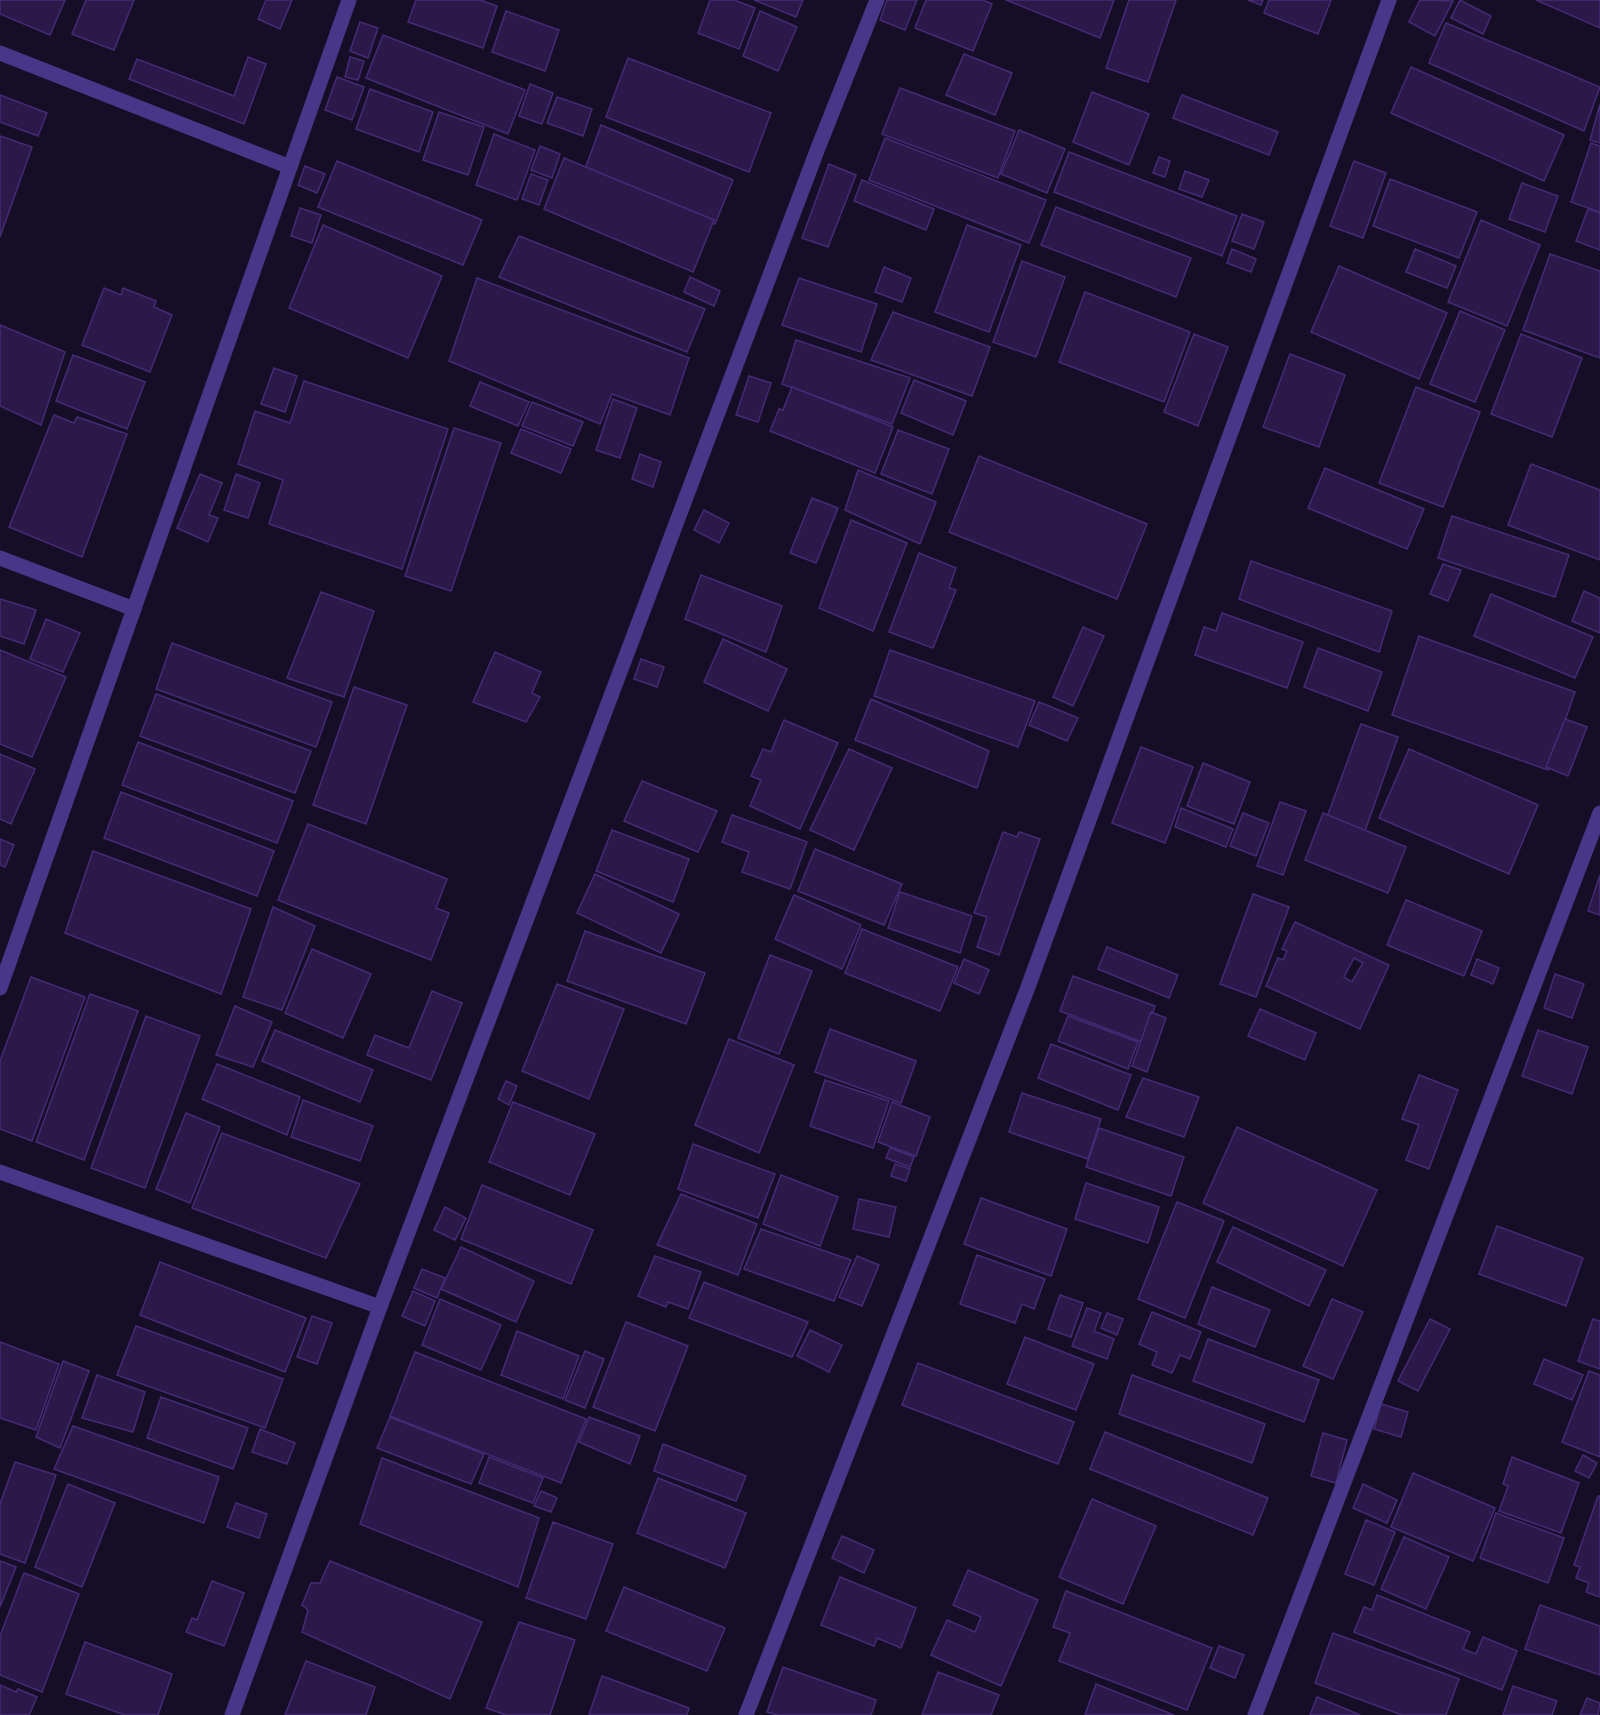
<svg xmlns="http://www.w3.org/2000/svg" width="1600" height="1715" font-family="Poppins,sans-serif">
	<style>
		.building { fill: #2a1949; stroke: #452b76; stroke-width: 1.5; fill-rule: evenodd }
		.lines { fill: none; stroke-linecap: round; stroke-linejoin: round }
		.minor { stroke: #473788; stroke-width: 15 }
	</style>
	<rect width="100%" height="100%" fill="#160e27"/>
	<g class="building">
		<polygon points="0,0 65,0 50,35 0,14"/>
		<polygon points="86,0 134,0 114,50 72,34"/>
		<polygon points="266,0 292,0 280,29 258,19"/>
		<polygon points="416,0 480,0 497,6 483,48 408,22"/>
		<polygon points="710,0 734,0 755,8 739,49 698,33"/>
		<polygon points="754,0 803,0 796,17"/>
		<polygon points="887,0 917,0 905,30 880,20"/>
		<polygon points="926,0 983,0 992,4 973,51 915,28"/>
		<polygon points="1006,0 1114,0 1100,38"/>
		<polygon points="1129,0 1176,0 1148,82 1106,68"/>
		<polygon points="1248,0 1263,0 1261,5"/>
		<polygon points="1269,0 1331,0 1318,34 1264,13"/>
		<polygon points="1420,0 1453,1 1435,36 1409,22"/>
		<polygon points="1460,0 1491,16 1483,34 1451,18"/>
		<polygon points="1536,0 1600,0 1600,28"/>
		<polygon points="506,11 559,30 545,71 492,52"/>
		<polygon points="760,11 797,27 778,71 743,56"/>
		<polygon points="360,22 378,28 368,58 350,51"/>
		<polygon points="1446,23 1600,87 1584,131 1429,63"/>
		<polygon points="383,35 525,90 508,134 366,78"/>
		<polygon points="964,54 1012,73 995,115 946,95"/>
		<polygon points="248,57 266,64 244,124 129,79 137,59 234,96"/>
		<polygon points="350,57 364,61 358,80 345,77"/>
		<polygon points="628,58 771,113 749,172 606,117"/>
		<polygon points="1411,67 1564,135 1544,181 1391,113"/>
		<polygon points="337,77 364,87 352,120 325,110"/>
		<polygon points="530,84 553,93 542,124 519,116"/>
		<polygon points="900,88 1015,131 998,178 882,134"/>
		<polygon points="370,89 433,112 419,152 356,129"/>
		<polygon points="1092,92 1149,114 1129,165 1073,142"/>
		<polygon points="0,95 47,113 38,136 0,122"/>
		<polygon points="1182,95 1278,132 1269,155 1173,118"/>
		<polygon points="557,97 592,109 583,136 547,123"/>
		<polygon points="1600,104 1600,143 1590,140"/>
		<polygon points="439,112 484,127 468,175 423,160"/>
		<polygon points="601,125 733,180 715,224 585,169"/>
		<polygon points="1019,130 1065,149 1047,193 1001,174"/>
		<polygon points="494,134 535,150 517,200 476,185"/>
		<polygon points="0,136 32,147 0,237"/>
		<polygon points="885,138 1046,200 1029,243 869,180"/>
		<polygon points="1591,143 1600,146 1600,212 1571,202"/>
		<polygon points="540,146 560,154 552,178 531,170"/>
		<polygon points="1069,152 1237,216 1222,256 1054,192"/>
		<polygon points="1159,157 1170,161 1165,177 1153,173"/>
		<polygon points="564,158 714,220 693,272 544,209"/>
		<polygon points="337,161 482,220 463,265 318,207"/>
		<polygon points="1354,161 1386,173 1363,238 1330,226"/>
		<polygon points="829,164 856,175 828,247 802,238"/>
		<polygon points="305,166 325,174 317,193 298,185"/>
		<polygon points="1185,171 1209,180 1202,197 1179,189"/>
		<polygon points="531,174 548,180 539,205 522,199"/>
		<polygon points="1390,179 1477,212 1459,258 1373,226"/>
		<polygon points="862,180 934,209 926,230 854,201"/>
		<polygon points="1522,183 1558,196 1545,232 1509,219"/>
		<polygon points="1056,207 1191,258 1176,297 1041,245"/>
		<polygon points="300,208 321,215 312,243 291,236"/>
		<polygon points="1588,209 1600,213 1600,250 1576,241"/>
		<polygon points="1242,214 1264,222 1254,249 1232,241"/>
		<polygon points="1481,220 1540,245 1507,326 1448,302"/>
		<polygon points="323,225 442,276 408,358 289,308"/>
		<polygon points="967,225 1021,245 989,332 935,312"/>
		<polygon points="519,236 705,309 687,352 499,277"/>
		<polygon points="1232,249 1256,259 1251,272 1227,263"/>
		<polygon points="1415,249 1456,266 1447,288 1406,272"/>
		<polygon points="1550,254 1600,271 1600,358 1523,330"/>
		<polygon points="1022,261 1065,277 1036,357 993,342"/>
		<polygon points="1339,266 1447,313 1419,379 1311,332"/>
		<polygon points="884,267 911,278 902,302 875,292"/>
		<polygon points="690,277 720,291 714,306 684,292"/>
		<polygon points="477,278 689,358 670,415 612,394 600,424 449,361"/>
		<polygon points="799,278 877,304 861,352 782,325"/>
		<polygon points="104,288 121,295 123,288 156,301 154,307 172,315 150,372 82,345"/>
		<polygon points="1085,292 1190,332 1164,402 1059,362"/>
		<polygon points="1460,311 1505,330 1475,402 1430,384"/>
		<polygon points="893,312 990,347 972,396 871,360"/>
		<polygon points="0,325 65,352 41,425 0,406"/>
		<polygon points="1194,334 1228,347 1198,426 1164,412"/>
		<polygon points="1521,334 1582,358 1552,437 1491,414"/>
		<polygon points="796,340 910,378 892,424 782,384"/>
		<polygon points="1290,354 1345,375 1319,447 1263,427"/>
		<polygon points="73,355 145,382 127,429 56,401"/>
		<polygon points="274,368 297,376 285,412 261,404"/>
		<polygon points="749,376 771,383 758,422 736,415"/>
		<polygon points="914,380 966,401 953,435 901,413"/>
		<polygon points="304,381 448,429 402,569 269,524 283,480 238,464 255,411 290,423"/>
		<polygon points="480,382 529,402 518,426 470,406"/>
		<polygon points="792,387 893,427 875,473 770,431 779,409 783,410"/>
		<polygon points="1416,387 1480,412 1443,507 1379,483"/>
		<polygon points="613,399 637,408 620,458 596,450"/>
		<polygon points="532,402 583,422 573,446 522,426"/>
		<polygon points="54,415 74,423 77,417 127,434 82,557 9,527"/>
		<polygon points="454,428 501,443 451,591 405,576"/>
		<polygon points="521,429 571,449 561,473 511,453"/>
		<polygon points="898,430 949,449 932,494 881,474"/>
		<polygon points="640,454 661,462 653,487 632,479"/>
		<polygon points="979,456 1147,524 1117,599 949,532"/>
		<polygon points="1531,464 1600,490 1600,560 1508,525"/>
		<polygon points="1325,468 1424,509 1407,549 1308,508"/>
		<polygon points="858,470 936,502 920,544 845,510"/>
		<polygon points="200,474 222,483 209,515 218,518 208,542 177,528"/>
		<polygon points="236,474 260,483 248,518 224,510"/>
		<polygon points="812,498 838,508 816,563 790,553"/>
		<polygon points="704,510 729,523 719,543 694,530"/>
		<polygon points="1452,516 1569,555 1555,597 1438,558"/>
		<polygon points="851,520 907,543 873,631 819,608"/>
		<polygon points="919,553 956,568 949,588 956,590 933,648 889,632"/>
		<polygon points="1251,561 1392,611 1379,652 1239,599"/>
		<polygon points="1443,564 1461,570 1448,601 1430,594"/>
		<polygon points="701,575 782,606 766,652 685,619"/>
		<polygon points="1584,591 1600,598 1600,633 1572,621"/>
		<polygon points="321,592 374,611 344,697 287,678"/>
		<polygon points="1491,594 1593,637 1575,678 1474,636"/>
		<polygon points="0,599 36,610 24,644 0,636"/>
		<polygon points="1222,613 1303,642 1287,688 1195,655 1204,627 1216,631"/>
		<polygon points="46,619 80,633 63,672 30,659"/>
		<polygon points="1083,627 1104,636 1073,706 1053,697"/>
		<polygon points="1419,636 1575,692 1548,770 1392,715"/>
		<polygon points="723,639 787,669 768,711 704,682"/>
		<polygon points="172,643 332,702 316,747 156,689"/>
		<polygon points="1318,648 1382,672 1368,711 1304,687"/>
		<polygon points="0,650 66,677 32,757 0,744"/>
		<polygon points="890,650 1035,701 1018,747 874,696"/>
		<polygon points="495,652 541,672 532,693 540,697 526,722 473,702"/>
		<polygon points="641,659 664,667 657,687 634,679"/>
		<polygon points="354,687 407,705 366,824 313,805"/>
		<polygon points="156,694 311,751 295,793 140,736"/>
		<polygon points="871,699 989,751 977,788 855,740"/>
		<polygon points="1039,702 1078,718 1067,741 1029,725"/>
		<polygon points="1565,719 1587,727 1568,776 1546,767"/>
		<polygon points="784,720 838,743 800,829 750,806 761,780 751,776 763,749 771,752"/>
		<polygon points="1361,724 1398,737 1365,831 1327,817"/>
		<polygon points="138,742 293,801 277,843 122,785"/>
		<polygon points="1141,747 1193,767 1165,843 1112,823"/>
		<polygon points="849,749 892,768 854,850 810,830"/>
		<polygon points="1409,749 1538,805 1509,874 1379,818"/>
		<polygon points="0,754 35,769 11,824 0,819"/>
		<polygon points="1203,763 1250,782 1234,824 1187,806"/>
		<polygon points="642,781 717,811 698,852 624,821"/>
		<polygon points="121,792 274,851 257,896 104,838"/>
		<polygon points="1280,802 1306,811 1283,875 1257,866"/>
		<polygon points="1181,808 1233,829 1226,847 1175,827"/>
		<polygon points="1243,813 1269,823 1256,856 1230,846"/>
		<polygon points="1323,813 1406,847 1388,893 1305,860"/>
		<polygon points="732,815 807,842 790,889 742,872 749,852 722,842"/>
		<polygon points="308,824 447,879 436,908 449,913 431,960 278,900"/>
		<polygon points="612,830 689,859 673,902 596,871"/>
		<polygon points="1003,832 1017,837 1019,832 1040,839 999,955 977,947 987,917 974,913"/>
		<polygon points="0,839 14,845 5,867 0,865"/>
		<polygon points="815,849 902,884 884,925 798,891"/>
		<polygon points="93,851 251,909 221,994 65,933"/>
		<polygon points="595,874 679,914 661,953 577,913"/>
		<polygon points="1600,875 1600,915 1588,911"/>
		<polygon points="900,892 972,916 960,953 888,928"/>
		<polygon points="1253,894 1289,907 1256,997 1220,984"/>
		<polygon points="794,895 861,925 842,969 775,939"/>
		<polygon points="1406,900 1482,931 1464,976 1387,945"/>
		<polygon points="273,907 315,926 282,1010 243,997"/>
		<path d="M1295,922L1389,965L1360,1029L1266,986L1278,958L1283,960L1287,951L1282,949ZM1354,958L1363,963L1352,982L1344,977Z"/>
		<polygon points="862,929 958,967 940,1011 845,973"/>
		<polygon points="585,931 705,973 686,1024 567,981"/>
		<polygon points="1107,947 1178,975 1169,998 1098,969"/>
		<polygon points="312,949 371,974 343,1038 285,1013"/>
		<polygon points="770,955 812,971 779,1054 738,1038"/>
		<polygon points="964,959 989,970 979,994 954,983"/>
		<polygon points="1477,959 1499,968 1493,984 1471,975"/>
		<polygon points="1555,974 1584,984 1572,1018 1544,1008"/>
		<polygon points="1073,976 1155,1006 1142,1042 1060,1011"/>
		<polygon points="31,977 85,997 32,1141 0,1129 0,1061"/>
		<polygon points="557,984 624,1009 589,1099 522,1071"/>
		<polygon points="432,991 462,1003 431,1080 367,1055 375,1035 409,1048"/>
		<polygon points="90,994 138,1011 84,1160 36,1142"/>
		<polygon points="235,1006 272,1022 253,1067 216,1055"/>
		<polygon points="1260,1009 1316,1033 1305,1060 1248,1036"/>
		<polygon points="1151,1012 1166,1018 1147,1072 1132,1066"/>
		<polygon points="146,1016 200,1036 145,1188 91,1168"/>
		<polygon points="1068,1016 1138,1042 1128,1069 1058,1041"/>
		<polygon points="830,1029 916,1061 901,1103 815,1072"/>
		<polygon points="275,1030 373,1070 360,1102 262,1061"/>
		<polygon points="1538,1030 1588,1047 1572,1094 1522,1076"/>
		<polygon points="729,1039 794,1065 759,1153 695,1125"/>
		<polygon points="1051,1044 1131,1075 1118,1110 1038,1078"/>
		<polygon points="217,1064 300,1097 287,1135 202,1099"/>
		<polygon points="1419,1075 1458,1090 1429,1169 1406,1160 1419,1125 1402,1119"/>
		<polygon points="1143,1078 1199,1097 1184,1137 1126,1117"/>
		<polygon points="825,1080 889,1101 873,1148 810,1126"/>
		<polygon points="506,1081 517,1086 509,1105 498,1099"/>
		<polygon points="1022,1093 1101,1119 1088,1159 1009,1132"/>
		<polygon points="303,1100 373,1126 360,1161 291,1137"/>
		<polygon points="513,1102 595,1134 570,1195 489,1162"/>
		<polygon points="892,1102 930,1117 916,1156 878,1142"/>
		<polygon points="186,1113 220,1127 190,1203 156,1189"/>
		<polygon points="1237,1127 1377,1190 1343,1266 1203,1203"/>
		<polygon points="1099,1128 1184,1157 1171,1196 1086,1167"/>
		<polygon points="222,1133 360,1184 326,1258 192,1208"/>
		<polygon points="693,1144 775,1174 758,1218 678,1189"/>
		<polygon points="890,1148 914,1157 910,1167 886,1158"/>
		<polygon points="895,1164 910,1169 906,1181 891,1176"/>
		<polygon points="781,1175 838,1197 820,1246 763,1224"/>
		<polygon points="1086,1183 1159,1207 1148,1243 1075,1219"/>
		<polygon points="482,1185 593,1230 571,1284 461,1239"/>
		<polygon points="681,1194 757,1224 738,1275 657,1245"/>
		<polygon points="981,1198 1067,1229 1051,1276 964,1244"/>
		<polygon points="859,1199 896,1207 889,1237 853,1229"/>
		<polygon points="1177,1202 1224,1221 1185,1318 1138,1299"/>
		<polygon points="445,1207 466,1218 455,1240 434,1230"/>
		<polygon points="1497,1226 1583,1258 1566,1306 1479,1274"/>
		<polygon points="1233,1227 1326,1270 1309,1306 1217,1262"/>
		<polygon points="761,1229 851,1260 834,1301 744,1269"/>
		<polygon points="461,1247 534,1281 516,1322 441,1289"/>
		<polygon points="977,1255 1045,1279 1034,1309 1022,1304 1015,1323 960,1304"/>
		<polygon points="655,1256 701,1272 688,1309 668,1302 666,1307 638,1296"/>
		<polygon points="857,1256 879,1265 862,1306 839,1297"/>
		<polygon points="160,1262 306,1318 285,1372 140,1315"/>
		<polygon points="422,1269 445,1278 437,1298 414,1288"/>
		<polygon points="704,1282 808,1322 792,1357 689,1318"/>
		<polygon points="1212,1287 1270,1310 1255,1347 1198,1324"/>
		<polygon points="413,1291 435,1301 425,1326 402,1316"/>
		<polygon points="1060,1295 1083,1303 1071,1337 1048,1329"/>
		<polygon points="440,1299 501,1325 481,1370 422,1345"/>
		<polygon points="1332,1299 1363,1312 1333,1379 1303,1366"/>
		<polygon points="1087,1308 1101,1313 1094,1331 1114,1339 1107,1359 1072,1346"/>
		<polygon points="1152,1312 1201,1332 1190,1359 1180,1355 1172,1373 1152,1365 1157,1352 1139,1344"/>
		<polygon points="1107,1313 1123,1319 1117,1335 1101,1328"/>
		<polygon points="312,1316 332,1323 317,1364 297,1357"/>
		<polygon points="1430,1319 1450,1329 1418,1391 1398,1381"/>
		<polygon points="1593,1319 1600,1321 1600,1369 1578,1361"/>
		<polygon points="626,1322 688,1346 655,1431 593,1407"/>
		<polygon points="136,1326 283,1379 265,1428 117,1375"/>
		<polygon points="810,1330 842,1345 829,1372 797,1356"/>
		<polygon points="517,1331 579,1356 563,1399 501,1375"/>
		<polygon points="1025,1337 1094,1364 1076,1410 1007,1384"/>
		<polygon points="1208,1339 1319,1380 1304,1422 1193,1381"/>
		<polygon points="0,1342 59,1364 36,1430 0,1418"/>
		<polygon points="585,1351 604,1359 585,1408 565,1400"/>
		<polygon points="415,1352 586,1419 561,1483 390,1416"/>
		<polygon points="1544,1359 1583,1375 1572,1400 1534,1384"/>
		<polygon points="63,1361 89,1371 60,1448 36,1437"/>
		<polygon points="918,1363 1074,1422 1058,1464 902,1405"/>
		<polygon points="1589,1371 1600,1375 1600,1457 1562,1442"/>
		<polygon points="97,1375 145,1392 133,1432 82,1418"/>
		<polygon points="1132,1375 1265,1424 1252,1463 1119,1414"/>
		<polygon points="161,1397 248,1428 233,1469 147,1438"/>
		<polygon points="1381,1404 1408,1412 1401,1437 1374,1429"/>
		<polygon points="390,1417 484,1454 471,1484 377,1448"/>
		<polygon points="589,1417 640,1436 630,1464 579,1442"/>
		<polygon points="73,1426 219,1477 204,1523 54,1469"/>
		<polygon points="260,1429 295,1443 287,1464 252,1452"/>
		<polygon points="1105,1432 1268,1498 1253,1535 1090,1469"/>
		<polygon points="1323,1433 1347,1440 1336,1483 1311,1476"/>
		<polygon points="663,1444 746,1476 736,1501 654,1471"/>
		<polygon points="1583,1455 1597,1463 1589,1478 1575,1471"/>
		<polygon points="489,1457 543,1478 533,1503 479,1483"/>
		<polygon points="1512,1457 1579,1483 1561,1533 1499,1511 1508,1486 1503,1484"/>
		<polygon points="382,1458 539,1518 518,1587 360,1524"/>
		<polygon points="15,1462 56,1475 25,1563 0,1554 0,1504"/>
		<polygon points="1413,1473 1495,1508 1473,1561 1391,1527"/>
		<polygon points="658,1478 746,1513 725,1568 637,1533"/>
		<polygon points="68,1484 115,1503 82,1587 35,1567"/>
		<polygon points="1363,1484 1397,1500 1387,1523 1353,1508"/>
		<polygon points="541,1491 557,1498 551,1512 534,1506"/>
		<polygon points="1598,1496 1600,1496 1600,1597 1586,1592 1589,1583 1576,1578 1580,1567 1574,1565"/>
		<polygon points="1092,1499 1156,1526 1123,1604 1059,1577"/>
		<polygon points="236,1503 267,1514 259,1538 227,1527"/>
		<polygon points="1496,1513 1564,1538 1548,1583 1480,1558"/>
		<polygon points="1366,1520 1395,1532 1374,1585 1345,1574"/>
		<polygon points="553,1522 613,1544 586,1619 526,1598"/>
		<polygon points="842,1536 874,1550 864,1573 832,1558"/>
		<polygon points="1404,1537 1449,1557 1426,1609 1381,1589"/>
		<polygon points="0,1561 16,1567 0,1607"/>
		<polygon points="330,1561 482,1622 450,1699 302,1632 308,1610 302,1605 311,1583 320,1583"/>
		<polygon points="968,1570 1038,1600 1001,1686 931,1655 947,1620 975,1632 981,1617 953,1605"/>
		<polygon points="24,1573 79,1594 42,1692 0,1675 0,1636"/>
		<polygon points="840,1577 916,1608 901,1648 877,1638 874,1646 821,1625"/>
		<polygon points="212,1581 244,1593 224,1646 186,1632 192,1618 197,1620"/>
		<polygon points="624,1587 725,1628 707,1671 606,1631"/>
		<polygon points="1066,1591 1212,1648 1187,1710 1059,1661 1070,1633 1053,1627"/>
		<polygon points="1377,1595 1470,1632 1463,1649 1476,1654 1483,1637 1517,1651 1502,1690 1354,1632 1364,1607 1372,1610"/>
		<polygon points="1540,1605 1600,1626 1600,1675 1525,1649"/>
		<polygon points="519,1622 575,1640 550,1715 506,1715 486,1708"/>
		<polygon points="1333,1633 1459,1679 1446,1715 1402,1715 1315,1683"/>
		<polygon points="85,1642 172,1674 158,1715 125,1715 66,1694"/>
		<polygon points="1219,1646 1244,1655 1235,1678 1210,1668"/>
		<polygon points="306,1661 375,1687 366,1715 285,1715"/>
		<polygon points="783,1667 876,1700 871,1715 777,1715 767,1712"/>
		<polygon points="938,1672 999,1695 991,1715 922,1715"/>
		<polygon points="602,1676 689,1708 687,1715 589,1715"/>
		<polygon points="1096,1684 1174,1715 1085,1715"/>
		<polygon points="0,1685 16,1692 18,1689 37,1697 29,1715 0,1715"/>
		<polygon points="1513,1686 1557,1701 1552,1715 1503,1715"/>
		<polygon points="1317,1697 1360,1715 1310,1715"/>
		<polygon points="1587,1698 1600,1703 1598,1715 1580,1715"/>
	</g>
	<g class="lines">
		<g class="minor">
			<polyline points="0,53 290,167"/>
			<polyline points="0,558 134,609"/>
			<polyline points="0,988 349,0"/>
			<polyline points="0,1172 380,1307"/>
			<polyline points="232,1715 380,1307 818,148 877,0"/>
			<polyline points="746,1715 1028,987 1389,0"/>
			<polyline points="1255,1715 1600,813"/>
		</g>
	</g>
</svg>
